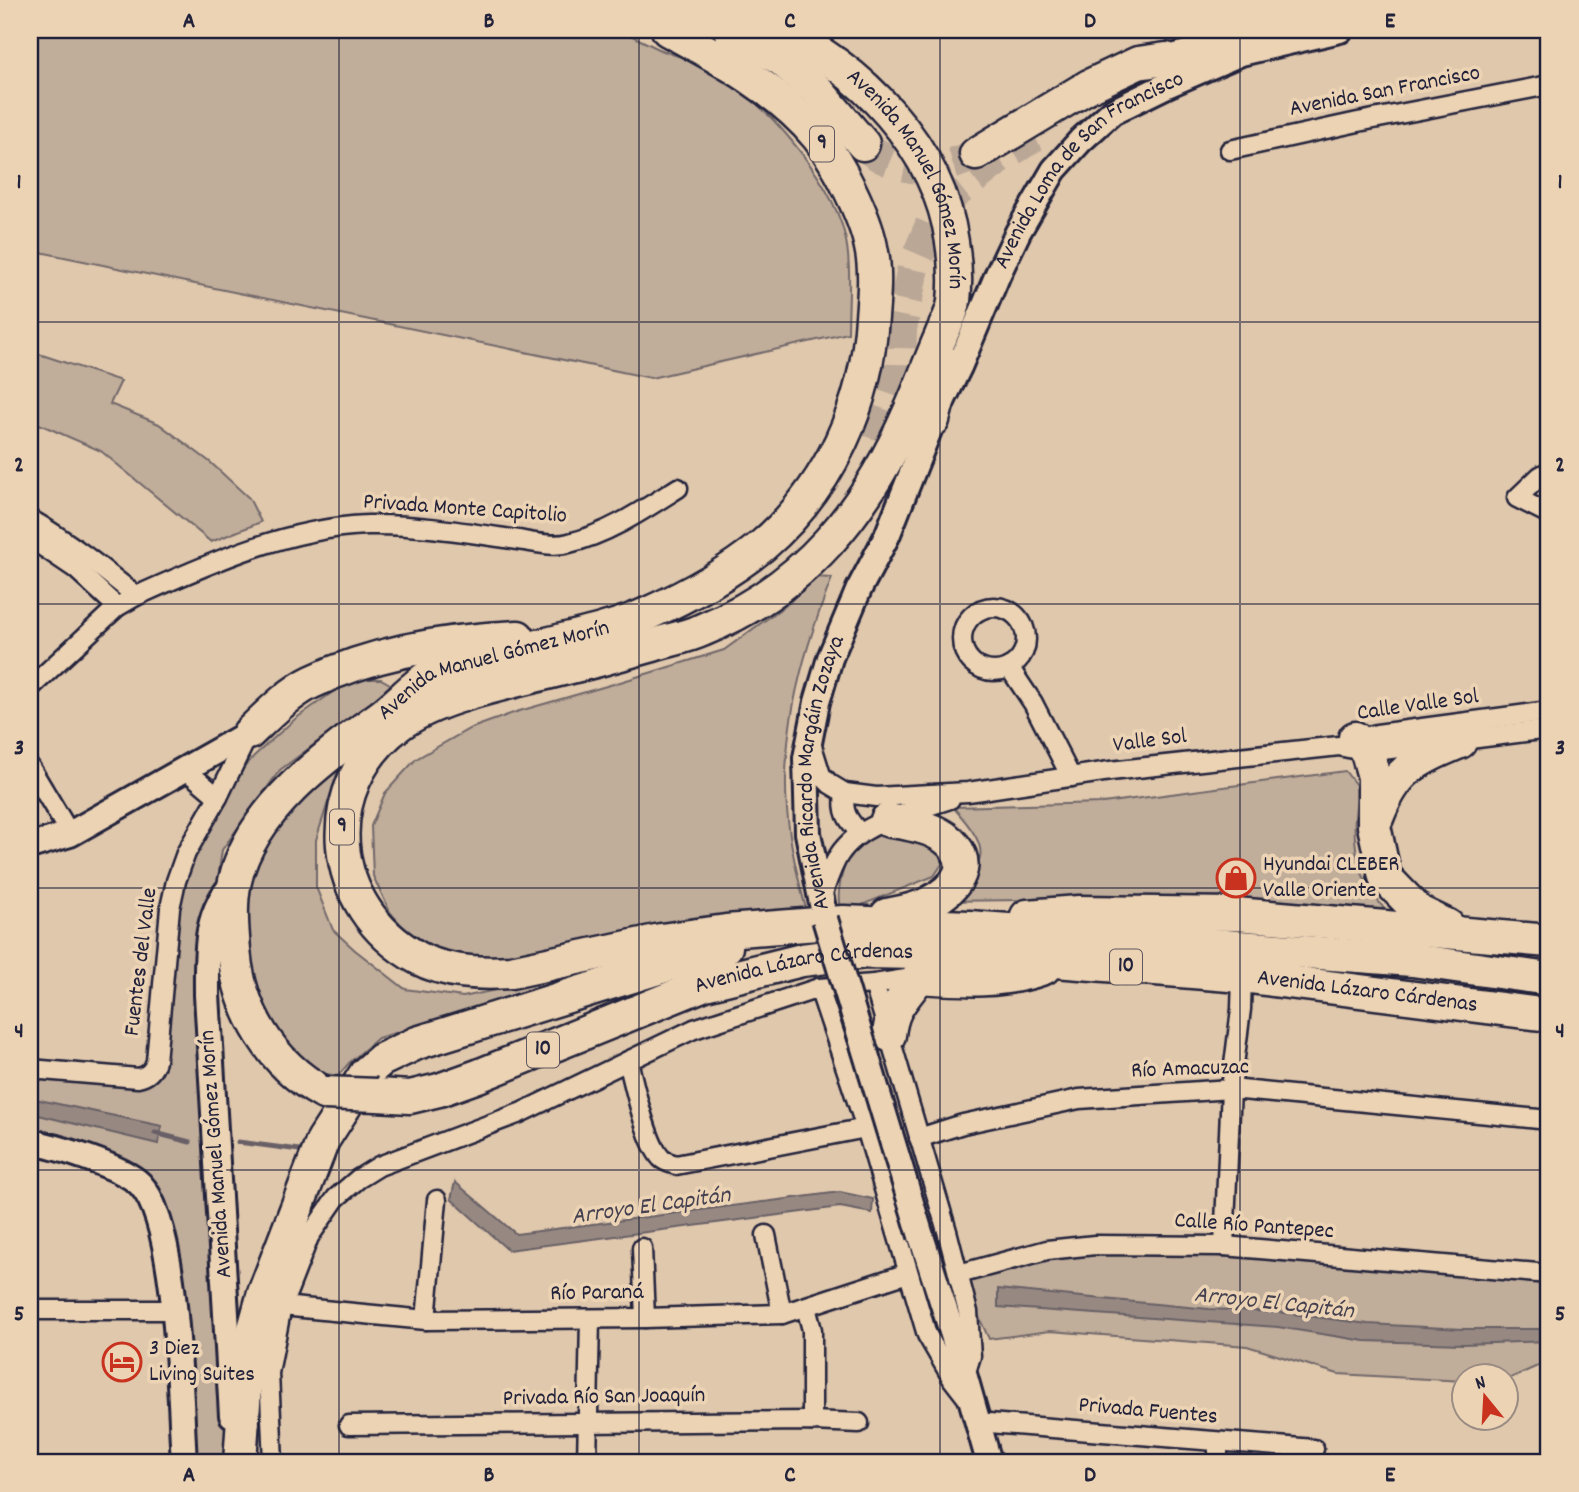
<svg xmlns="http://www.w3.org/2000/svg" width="1579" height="1492" font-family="Dekko,sans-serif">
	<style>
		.green { fill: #c0ad9a; stroke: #71686a; stroke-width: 2 }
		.water { fill: #978982; stroke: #686066; stroke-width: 2 }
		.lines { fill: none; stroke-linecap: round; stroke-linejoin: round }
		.stream { stroke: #686066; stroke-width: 5 }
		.highway-tunnel { stroke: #baa796; stroke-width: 32; stroke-dasharray: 32 16; stroke-linecap: butt }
		.street-casing { stroke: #22223b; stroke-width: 23 }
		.secondary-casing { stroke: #22223b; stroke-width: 30 }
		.highway-casing { stroke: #22223b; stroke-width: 37 }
		.street { stroke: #ecd3b4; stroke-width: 18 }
		.secondary { stroke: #ecd3b4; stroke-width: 24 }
		.highway { stroke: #ecd3b4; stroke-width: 32 }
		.secondary-bridge-casing { stroke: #22223b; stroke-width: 30; stroke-linecap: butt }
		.highway-bridge-casing { stroke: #22223b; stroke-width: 37; stroke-linecap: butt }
		.secondary-bridge { stroke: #ecd3b4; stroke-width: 24 }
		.highway-bridge { stroke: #ecd3b4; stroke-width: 32 }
		.grid { fill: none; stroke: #22223b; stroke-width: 2; stroke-opacity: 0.55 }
		.labels { text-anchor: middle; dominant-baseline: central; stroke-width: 7; stroke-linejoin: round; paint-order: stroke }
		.shield { fill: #ecd3b4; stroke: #5f575f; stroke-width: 2 }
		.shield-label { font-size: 21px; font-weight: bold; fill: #22223b }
		.street-label { font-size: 23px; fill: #22223b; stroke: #ecd3b4 }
		.poi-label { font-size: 23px; fill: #22223b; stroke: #ecd3b4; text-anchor: start }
		.water-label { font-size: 24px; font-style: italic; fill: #454150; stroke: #ecd3b4 }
		.neatline { fill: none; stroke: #22223b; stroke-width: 2.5 }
		.grid-label { font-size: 23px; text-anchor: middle; font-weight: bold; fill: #22223b }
	</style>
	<rect width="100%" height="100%" fill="#e0c8ad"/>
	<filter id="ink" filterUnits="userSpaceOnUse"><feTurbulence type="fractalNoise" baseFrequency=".0143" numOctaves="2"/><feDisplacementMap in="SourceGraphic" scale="14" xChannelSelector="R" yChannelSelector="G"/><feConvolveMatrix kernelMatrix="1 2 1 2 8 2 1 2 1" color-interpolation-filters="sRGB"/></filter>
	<g filter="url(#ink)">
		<g class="green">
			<path d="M30,30H620C633,36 646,43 659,49C675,56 694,60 709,68C761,96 832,178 845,236C852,265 848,303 848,333L651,378L30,250Z"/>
			<polygon points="30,351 121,381 110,404 159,424 210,462 249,498 261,522 211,542 101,451 30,420"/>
			<path d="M813,577L832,578C800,659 776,747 790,835C794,865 802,894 810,924L491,974L419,946L390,912L373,876L371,826L385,793L416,759L469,729L516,712L617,683L724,650L790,602Z"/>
			<polygon points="362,679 381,679 397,688 362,709 280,770 222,850 207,955 234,1462 184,1462 151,1199 30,1142 30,1069 138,1078 156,1061 170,908 218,797 254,756 295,719 337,689"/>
			<polygon points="342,758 316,840 316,887 333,930 355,950 405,989 463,997 673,952 378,1038 349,1063 338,1076 320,1073 284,1055 237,937 253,850"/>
			<path d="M1345,771L1359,789C1352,820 1352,859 1369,887C1373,895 1380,903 1385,910L1115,899L938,901C984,863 998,857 953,807L1103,803Z"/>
			<path d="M884,830H900L941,851L942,864L934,876L842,913C833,895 845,851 862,839C868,835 877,832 884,830Z"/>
			<polygon points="1069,1247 1549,1270 1549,1361 1506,1380 1506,1376 1464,1376 1463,1381 1338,1374 1247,1346 1050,1331 989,1339 959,1274"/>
		</g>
		<g class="water">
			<polygon points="30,1098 162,1126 158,1144 30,1113"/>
			<polygon points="455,1182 516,1234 840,1192 873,1199 872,1213 840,1207 508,1250 451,1199"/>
			<polygon points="998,1289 1209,1309 1278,1312 1368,1324 1463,1329 1549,1329 1549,1341 1463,1344 1365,1341 1278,1327 998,1307"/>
		</g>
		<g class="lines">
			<g class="stream">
				<polyline points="155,1133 190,1142"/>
				<polyline points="238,1142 307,1151"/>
			</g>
			<g class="highway-tunnel">
				<path d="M863,144C898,174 936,174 976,154"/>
				<polyline points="876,440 900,371 901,329 913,267 934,218 954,194 1001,157 1034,136"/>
			</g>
			<defs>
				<g id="street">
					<polyline points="1230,150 1358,122 1549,85"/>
					<polyline points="1549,471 1540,476 1517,498 1549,514"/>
					<path d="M30,519C68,541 102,568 136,596"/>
					<polyline points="30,538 76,569 117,607"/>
					<circle cx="994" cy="639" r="32"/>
					<polyline points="1009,667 1033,703 1071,777"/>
					<path d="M30,688L117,607L136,596C210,563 286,528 368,525C416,524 464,532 511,539C528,541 553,548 569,543C608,534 645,509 678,488"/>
					<polyline points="1352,740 1377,734 1549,711"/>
					<polyline points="812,746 821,775 830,784 845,793 876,797 968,792 1110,771 1339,746 1367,752 1549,729"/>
					<polyline points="30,767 70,834"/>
					<polyline points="185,769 218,797"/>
					<path d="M845,793C842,812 847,819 860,833"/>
					<path d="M822,896C827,882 831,868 839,855C861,821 913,812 950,799"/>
					<polyline points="874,984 947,1231 968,1312 971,1356 965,1375"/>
					<polyline points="819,988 866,1128 927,1335 953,1380 967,1398"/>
					<path d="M628,1061C634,1084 646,1142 661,1158C665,1162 670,1163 676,1165L866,1128"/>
					<path d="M30,1069L138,1078C148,1076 153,1071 156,1061L170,908L176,881L186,853L218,797L249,733"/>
					<polyline points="919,1138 963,1124 1079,1099 1231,1089 1549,1120"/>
					<polyline points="766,1235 782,1314"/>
					<polyline points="1224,1246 1231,1089 1241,1009 1242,976"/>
					<polyline points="642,1248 645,1318"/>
					<polyline points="959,1274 1047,1250 1095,1245 1224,1246 1549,1274"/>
					<polyline points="282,1306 426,1320 645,1318 782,1314 908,1273"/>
					<polyline points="806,1307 812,1330 812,1421"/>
					<polyline points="30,1310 174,1310"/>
					<polyline points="426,1320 437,1200"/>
					<polyline points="977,1422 1314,1449"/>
					<polyline points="349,1425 812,1421 859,1423"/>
					<polyline points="273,1462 269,1373 282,1306 309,1237 336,1198 358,1179 379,1166 520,1113 694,1029 819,988 874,984 919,977"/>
					<polyline points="587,1462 590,1319"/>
					<polyline points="1218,1462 1218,1443"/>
				</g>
				<g id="secondary">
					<polyline points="1166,59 1264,30"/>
					<polyline points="30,846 70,834 249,733"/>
					<path id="s1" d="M825,919L808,833L806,758L817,702L830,658L859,589L887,536L933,420L959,367L998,274L1018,232L1054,170L1081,140L1112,112L1167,85L1241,53L1340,30"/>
					<path d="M30,1142C55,1146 123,1167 140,1184C179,1224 180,1403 184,1462"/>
					<polyline points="921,1236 953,1335 989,1462"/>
					<path d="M232,1415L207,995C207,954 204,912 235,882"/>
				</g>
				<g id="highway">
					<polyline points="730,30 782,60 817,90 863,144"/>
					<path id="s2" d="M776,30C860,65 939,149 952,242C955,261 956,283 954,301C953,313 945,325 941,336C930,361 921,386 910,411C867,510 805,588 702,630C687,637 669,640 653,645C615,656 577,666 539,675C496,686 435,698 400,724C315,787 327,908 418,958C446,973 480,974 511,972L661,940L726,931L843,922L969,927L1412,960L1549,979"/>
					<polyline points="976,154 1089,86 1138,63 1166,59"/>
					<polyline points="933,420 948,364"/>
					<path d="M249,733C268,715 289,693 312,682C374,652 451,640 518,637"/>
					<polyline points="1355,738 1367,752 1374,777 1374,826 1385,877 1419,912 1448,926"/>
					<path d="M1377,818C1395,770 1414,761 1460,742"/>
					<path d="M887,915C901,912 916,910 929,903C957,888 978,862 944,837C928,826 907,824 887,820"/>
					<polyline points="1027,916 1079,912 1236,914 1549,941"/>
					<path d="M889,1035C892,1006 903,1000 919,977C963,980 1002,983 1044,968"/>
					<path id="s3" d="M324,1093C271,1064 239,1011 234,950C232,928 230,903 235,881C250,811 325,756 380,717C397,705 417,682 434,673C440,670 450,669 457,667C476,662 496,657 516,652C558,640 610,631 649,613C687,596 730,572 762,546C830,488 867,404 872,317C874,294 876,269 871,247C865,216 838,162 818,137C778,89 722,59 668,30"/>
					<path id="s4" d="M377,1095L410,1097L439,1090L478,1076L705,984L802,960L866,952L970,954L1242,976L1549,1015"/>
					<polyline points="240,1462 246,1374 254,1329 264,1293 323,1140 366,1073 381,1060 417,1043 726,947"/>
				</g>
			</defs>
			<use href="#street" class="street-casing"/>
			<use href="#secondary" class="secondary-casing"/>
			<use href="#highway" class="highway-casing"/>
			<use href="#street" class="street"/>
			<use href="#secondary" class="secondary"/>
			<use href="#highway" class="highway"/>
			<defs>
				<polyline id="secondary-bridge" points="825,919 921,1236"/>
				<polyline id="highway-bridge" points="324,1093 377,1095"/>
			</defs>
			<use href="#secondary-bridge" class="secondary-bridge-casing"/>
			<use href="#highway-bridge" class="highway-bridge-casing"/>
			<use href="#secondary-bridge" class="secondary-bridge"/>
			<use href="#highway-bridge" class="highway-bridge"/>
		</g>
	</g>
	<path class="grid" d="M339,30V1462M639,30V1462M940,30V1462M1240,30V1462M30,322H1549M30,604H1549M30,888H1549M30,1170H1549"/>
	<defs>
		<symbol id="shop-ring" viewBox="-11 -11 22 22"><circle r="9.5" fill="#ecd3b4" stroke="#c8321e" stroke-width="1.5"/><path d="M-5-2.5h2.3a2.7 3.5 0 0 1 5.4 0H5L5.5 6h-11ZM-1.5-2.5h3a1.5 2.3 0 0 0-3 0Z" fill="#c8321e"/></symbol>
		<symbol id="hotel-ring" viewBox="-11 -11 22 22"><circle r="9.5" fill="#ecd3b4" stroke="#c8321e" stroke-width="1.5"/><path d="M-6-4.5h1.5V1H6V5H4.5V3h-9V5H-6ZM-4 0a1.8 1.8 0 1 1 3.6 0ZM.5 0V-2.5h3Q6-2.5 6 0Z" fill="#c8321e"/></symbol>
	</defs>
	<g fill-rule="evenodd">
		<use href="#shop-ring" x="1214" y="856" width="44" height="44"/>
		<use href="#hotel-ring" x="100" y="1340" width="44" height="44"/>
	</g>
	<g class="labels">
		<g class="shield">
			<rect x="810" y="126.5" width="24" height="35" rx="5"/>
			<rect x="330" y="809.5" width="24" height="35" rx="5"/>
			<rect x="1110" y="949.5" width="32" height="35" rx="5"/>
			<rect x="527" y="1032.5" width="32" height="35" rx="5"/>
		</g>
		<g class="shield-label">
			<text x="822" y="144">9</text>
			<text x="342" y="827">9</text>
			<text x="1126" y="967">10</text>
			<text x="543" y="1050">10</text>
		</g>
		<g class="street-label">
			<text transform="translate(1385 92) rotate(-11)">Avenida San Francisco</text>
			<text stroke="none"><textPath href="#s1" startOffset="828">Avenida Loma de San Francisco</textPath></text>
			<text stroke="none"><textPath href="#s2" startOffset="210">Avenida Manuel Gómez Morín</textPath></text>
			<text transform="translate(465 510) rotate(4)">Privada Monte Capitolio</text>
			<text stroke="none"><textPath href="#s3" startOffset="595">Avenida Manuel Gómez Morín</textPath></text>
			<text transform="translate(1418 706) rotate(-8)">Calle Valle Sol</text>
			<text transform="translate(1150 742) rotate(-7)">Valle Sol</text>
			<text stroke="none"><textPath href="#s1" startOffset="149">Avenida Ricardo Margáin Zozaya</textPath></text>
			<text transform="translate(142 962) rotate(-83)">Fuentes del Valle</text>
			<text stroke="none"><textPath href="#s4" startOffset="450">Avenida Lázaro Cárdenas</textPath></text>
			<text stroke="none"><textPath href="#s4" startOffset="1017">Avenida Lázaro Cárdenas</textPath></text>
			<text transform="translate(1190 1070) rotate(-2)">Río Amacuzac</text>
			<text transform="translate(217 1154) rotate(-94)">Avenida Manuel Gómez Morín</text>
			<text transform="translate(1254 1227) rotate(4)">Calle Río Pantepec</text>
			<text transform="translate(597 1294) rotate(-1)">Río Paraná</text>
			<text transform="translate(604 1398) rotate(-1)">Privada Río San Joaquín</text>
			<text transform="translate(1148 1412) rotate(5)">Privada Fuentes</text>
		</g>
		<g class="poi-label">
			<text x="1263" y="865">Hyundai CLEBER<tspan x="1263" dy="26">Valle Oriente</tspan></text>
			<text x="149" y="1349">3 Diez<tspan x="149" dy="26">Living Suites</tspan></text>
		</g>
		<g class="water-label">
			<text transform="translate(651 1207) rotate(-8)">Arroyo El Capitán</text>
			<text transform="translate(1274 1304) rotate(6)">Arroyo El Capitán</text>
		</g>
	</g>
	<rect width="1579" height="1492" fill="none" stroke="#ecd3b4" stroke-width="77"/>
	<g transform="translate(1485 1397) rotate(342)"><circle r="33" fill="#ecd3b4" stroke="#9b8c84" stroke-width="2"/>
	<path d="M0-5L12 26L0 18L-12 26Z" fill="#c8321e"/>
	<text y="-10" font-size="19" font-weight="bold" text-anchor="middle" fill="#22223b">N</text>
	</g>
	<rect x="38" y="38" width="1502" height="1416" class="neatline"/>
	<g class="grid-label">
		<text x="189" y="27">A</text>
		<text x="489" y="27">B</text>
		<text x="790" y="27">C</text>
		<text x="1090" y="27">D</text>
		<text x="1390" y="27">E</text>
		<text x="19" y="188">1</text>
		<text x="1560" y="188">1</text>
		<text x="19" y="471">2</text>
		<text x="1560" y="471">2</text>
		<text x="19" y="754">3</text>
		<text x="1560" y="754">3</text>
		<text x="19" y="1037">4</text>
		<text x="1560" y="1037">4</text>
		<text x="19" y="1320">5</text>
		<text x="1560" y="1320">5</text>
		<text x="189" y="1481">A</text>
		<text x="489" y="1481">B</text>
		<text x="790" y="1481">C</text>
		<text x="1090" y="1481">D</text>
		<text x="1390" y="1481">E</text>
	</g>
</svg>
